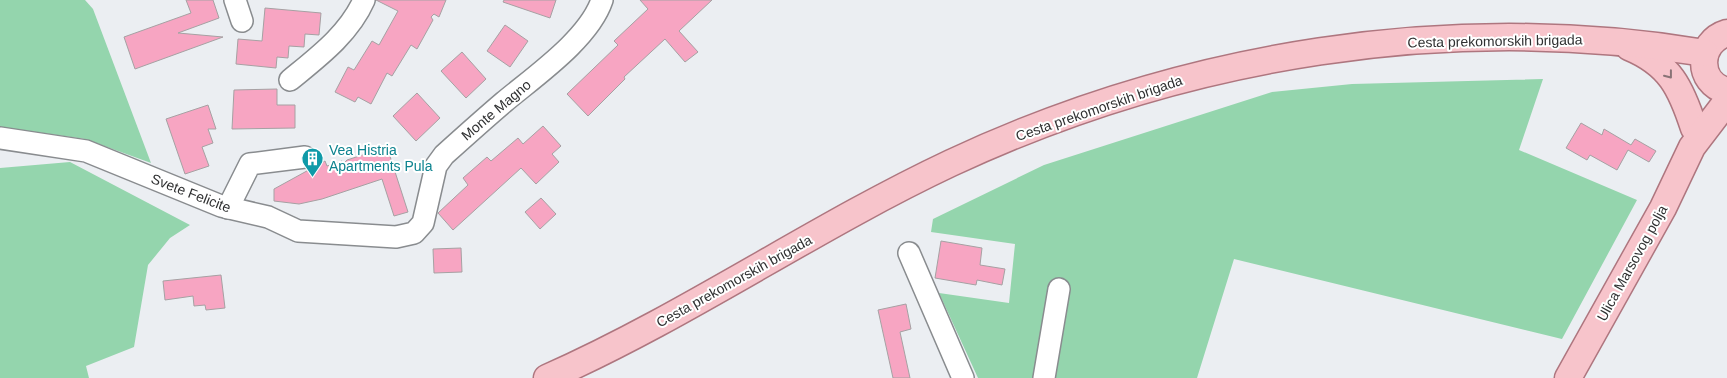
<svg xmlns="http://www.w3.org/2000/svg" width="1727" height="378" font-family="Helvetica,sans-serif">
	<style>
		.green { fill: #94d5ad }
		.building { fill: #f7a5c2; stroke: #a6a1a3 }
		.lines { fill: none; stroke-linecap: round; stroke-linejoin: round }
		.minor-casing { stroke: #898c8f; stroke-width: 24 }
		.major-casing { stroke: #ae767f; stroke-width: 29 }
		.minor { stroke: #fff; stroke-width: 21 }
		.major { stroke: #f7c4cb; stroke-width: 26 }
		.oneway { stroke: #897376 }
		.labels { text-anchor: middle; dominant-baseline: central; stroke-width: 4; stroke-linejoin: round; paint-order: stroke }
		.street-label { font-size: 14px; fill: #2f3031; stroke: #fff }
		.culture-label { font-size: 14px; fill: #0d838f; stroke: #fff; text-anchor: start }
	</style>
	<rect width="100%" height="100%" fill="#ebeef2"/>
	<g class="green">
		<polygon points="0,0 85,0 93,9 151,163 85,139 0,127"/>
		<polygon points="1543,79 1519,150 1637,200 1562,339 1234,259 1197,378 978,378 939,293 1009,303 1015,244 931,232 933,219 1044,165 1272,92 1352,84"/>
		<polygon points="70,162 190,225 170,238 148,265 134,347 86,366 89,378 0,378 0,168"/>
	</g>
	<g class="building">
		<polygon points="186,0 213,0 219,18 178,33 223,37 135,69 124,37 191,13"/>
		<polygon points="376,0 446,0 439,17 434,14 431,17 433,20 417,49 411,45 392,76 387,73 371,104 358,97 355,102 335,92 348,67 354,70 372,41 379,45 398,11"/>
		<polygon points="504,0 556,0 550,18 503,2"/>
		<polygon points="640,0 712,0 679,31 698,52 685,62 665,39 624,77 625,79 588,116 567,94 618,45 614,41 648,9"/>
		<polygon points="265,8 321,13 319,35 305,34 304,47 289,46 288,58 277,57 276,68 236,64 238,39 262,41"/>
		<polygon points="505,25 528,41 510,67 487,51"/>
		<polygon points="462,52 486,79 466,98 441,71"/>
		<polygon points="277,89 277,105 295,105 295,128 232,129 234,90"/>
		<polygon points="417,93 440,118 416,141 393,116"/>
		<polygon points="208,105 216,129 208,129 213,143 202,147 209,166 185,174 166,119"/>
		<polygon points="1581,123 1602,135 1604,129 1631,145 1635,139 1656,151 1649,162 1628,150 1617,170 1590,155 1587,160 1566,148"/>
		<polygon points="543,126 561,146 552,154 559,162 536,184 521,168 453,230 438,213 468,185 463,178 487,157 491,161 518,138 523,144"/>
		<polygon points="387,147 408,212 394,216 382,179 322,199 299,204 274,201 274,189 325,161 327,166 342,161 338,169 347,160"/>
		<polygon points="541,198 556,214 540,229 525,212"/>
		<polygon points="941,241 982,248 980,265 1005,269 1002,285 977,280 976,285 935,278"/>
		<polygon points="461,248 462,272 434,273 433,249"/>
		<polygon points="221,275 225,308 206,310 205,305 194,306 193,296 165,300 163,281"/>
		<polygon points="906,304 911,329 900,332 910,378 893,378 878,310"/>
	</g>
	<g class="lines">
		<defs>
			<g id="minor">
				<polyline points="235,0 242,21"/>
				<path d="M290,80C318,57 349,34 364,0"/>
				<path d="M0,138L86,151L221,206L268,217L298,231L396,237L414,233L423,223L436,166L444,155C464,137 484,119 504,102C535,76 589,39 602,0"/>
				<polyline points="228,208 250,164 305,157"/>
				<polyline points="909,253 963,378"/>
				<polyline points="1044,378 1059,289"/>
			</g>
			<g id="major">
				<path d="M1727,33C1697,42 1696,83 1727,91"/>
				<path d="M1629,47C1670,64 1681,88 1694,128"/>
				<path d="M547,378C687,316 813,228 951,163C1184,54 1450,11 1705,53"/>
				<polyline points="1568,378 1663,208 1692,147 1727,101"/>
			</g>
		</defs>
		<use href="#minor" class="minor-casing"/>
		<use href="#major" class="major-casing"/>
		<use href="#minor" class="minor"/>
		<use href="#major" class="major"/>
	</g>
	<defs><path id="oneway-chevron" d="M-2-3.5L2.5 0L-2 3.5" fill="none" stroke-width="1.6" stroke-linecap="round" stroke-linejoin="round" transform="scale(1.25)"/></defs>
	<use class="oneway" href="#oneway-chevron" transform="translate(1669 75) rotate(52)"/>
	<defs>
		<symbol id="building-pin" viewBox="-11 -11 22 30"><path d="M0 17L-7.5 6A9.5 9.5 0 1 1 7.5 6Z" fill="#0f9aa8" stroke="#fff"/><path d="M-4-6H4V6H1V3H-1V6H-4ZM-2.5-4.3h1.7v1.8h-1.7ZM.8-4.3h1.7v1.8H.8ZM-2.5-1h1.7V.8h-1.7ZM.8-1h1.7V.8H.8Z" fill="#fff"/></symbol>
	</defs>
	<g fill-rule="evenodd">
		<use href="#building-pin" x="300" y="146" width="25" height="34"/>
	</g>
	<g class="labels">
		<g class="street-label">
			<text transform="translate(1495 41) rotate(-1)">Cesta prekomorskih brigada</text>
			<text transform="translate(1099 108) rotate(-19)">Cesta prekomorskih brigada</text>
			<text transform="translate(496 110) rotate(-40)">Monte Magno</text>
			<text transform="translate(191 193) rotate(21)">Svete Felicite</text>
			<text transform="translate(1632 263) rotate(-61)">Ulica Marsovog polja</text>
			<text transform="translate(734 281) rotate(-29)">Cesta prekomorskih brigada</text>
		</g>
		<g class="culture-label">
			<text x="329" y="150">Vea Histria<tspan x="329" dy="16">Apartments Pula</tspan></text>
		</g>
	</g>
</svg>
